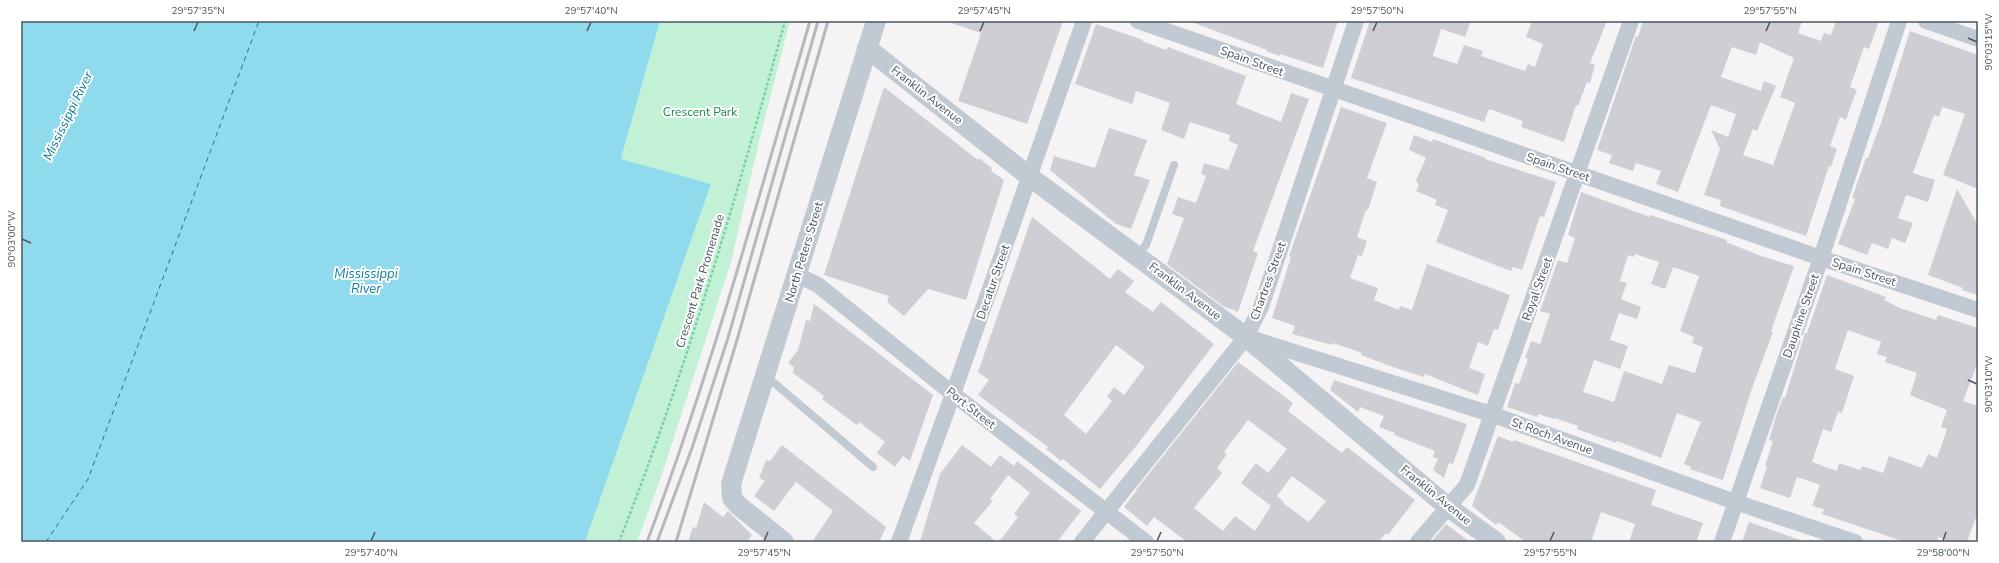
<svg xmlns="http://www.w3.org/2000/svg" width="1999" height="563" font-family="'Nunito Sans',sans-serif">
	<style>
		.green { fill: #c3f1d5 }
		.water { fill: #90daee }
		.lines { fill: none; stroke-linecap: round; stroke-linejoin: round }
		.ferry { stroke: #0c7c9b; stroke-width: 1; stroke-dasharray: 5 4; stroke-linecap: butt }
		.building { fill: #cdcfd5; fill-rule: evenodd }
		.path { stroke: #7ad0a6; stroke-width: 2.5; stroke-dasharray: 3 2; stroke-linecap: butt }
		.service { stroke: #c1cad2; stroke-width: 8 }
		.minor { stroke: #c1cad2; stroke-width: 16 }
		.tertiary { stroke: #c1cad2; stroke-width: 20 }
		.rail { stroke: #b5b8bd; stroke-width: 3 }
		.ticks { fill: none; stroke: #4a5661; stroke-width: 1.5 }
		.labels { text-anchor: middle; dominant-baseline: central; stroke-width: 4; stroke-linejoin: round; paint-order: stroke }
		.street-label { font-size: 12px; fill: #4a5661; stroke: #fff }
		.park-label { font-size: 12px; fill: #17864f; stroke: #fff }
		.water-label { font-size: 13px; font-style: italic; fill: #0c7c9b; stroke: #fff }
		.neatline { fill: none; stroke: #4a5661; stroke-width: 1.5 }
		.ticks-label { font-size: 10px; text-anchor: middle; fill: #4a5661 }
	</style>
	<rect width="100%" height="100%" fill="#f5f3f3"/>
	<polygon class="green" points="660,21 790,21 762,129 731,262 661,477 637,542 585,542 711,184 621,160"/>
	<polygon class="water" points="21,21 660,21 621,159 711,184 585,542 21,542"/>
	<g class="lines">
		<polyline class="ferry" points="46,542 88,479 259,21"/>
	</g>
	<g class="building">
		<polygon points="952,21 1063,21 1027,124 958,101 981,33 951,23"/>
		<polygon points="1194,21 1338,21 1323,68 1280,54 1280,56 1266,51 1267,50 1194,23"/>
		<polygon points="1370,21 1471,21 1465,37 1441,29 1433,56 1457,64 1464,45 1483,51 1481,56 1525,71 1528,64 1535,67 1543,44 1526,37 1532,21 1607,21 1590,63 1595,65 1590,83 1587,82 1578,106 1576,105 1564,142 1521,127 1523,121 1489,109 1484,122 1351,78"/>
		<path d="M1643,21H1802L1798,33L1821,41L1824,33L1831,35L1836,21H1879L1869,49L1864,47L1850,87L1857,90L1850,108L1846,120L1840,117L1830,146L1837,149L1831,167L1829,166L1806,236L1720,206L1721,200L1704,195L1720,149L1711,130L1728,137L1736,114L1711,105L1678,192L1656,184L1661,171L1636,163L1633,171L1609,163L1612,155L1597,150L1636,36L1638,37ZM1760,42L1794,58L1780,97L1795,103L1773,165L1743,155L1753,129L1757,131L1776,86L1764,81L1761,91L1721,77L1732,47L1756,55Z"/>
		<polygon points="1096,24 1143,40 1142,41 1166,50 1168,47 1246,76 1236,104 1281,122 1291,93 1309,99 1253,251 1258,253 1238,312 1223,306 1167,264 1184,218 1172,214 1178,197 1196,203 1206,176 1201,174 1204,163 1228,170 1238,145 1229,141 1230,135 1190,122 1184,139 1161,130 1170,103 1136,91 1132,104 1075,84"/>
		<polygon points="1910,31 1978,55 1978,189 1943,175 1965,114 1942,107 1939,117 1934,115 1913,173 1935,180 1928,202 1906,195 1898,218 1913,223 1905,243 1892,238 1888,249 1872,243 1867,255 1838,244 1855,199 1852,198 1866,158 1868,158 1881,123"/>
		<polygon points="884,87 978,160 979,158 992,168 991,171 1004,180 966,300 928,289 904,316 887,302 889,296 824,275"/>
		<polygon points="1341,107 1387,123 1367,178 1377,182 1368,210 1366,210 1357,237 1367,241 1362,256 1358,255 1350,278 1378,288 1374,300 1399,310 1400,306 1412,310 1427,264 1510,295 1498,330 1494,329 1488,346 1478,342 1469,368 1485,374 1478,395 1425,374 1424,377 1393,367 1361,355 1362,353 1333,343 1332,345 1292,334 1295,326 1272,318 1291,257 1289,256"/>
		<polygon points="1109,128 1147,140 1134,175 1150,180 1131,229 1116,224 1050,170 1054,156 1095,168"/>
		<polygon points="1414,135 1432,142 1433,139 1486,158 1485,159 1556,182 1544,217 1540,216 1522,270 1513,267 1511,271 1436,242 1448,210 1435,205 1437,200 1416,191 1419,185 1416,180 1426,158 1409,150"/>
		<polygon points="1957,189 1978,225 1978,295 1962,290 1963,288 1928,275"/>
		<path d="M1581,192L1650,217V215L1727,240L1726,242L1761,256L1794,266L1771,331L1773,332L1751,391L1723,480L1690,469L1691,467L1684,464L1701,422L1677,413L1661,458L1617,441L1616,443L1577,429L1578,426L1555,418L1554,419L1538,414L1537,417L1507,407L1515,383L1519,384L1528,359L1525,358L1531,341L1540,344L1550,314L1540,311L1558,260L1567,263L1575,238L1568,235ZM1635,254L1659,262L1651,284L1665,289L1673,267L1699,276L1680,331L1694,337L1692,343L1703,347L1695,373L1669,365L1662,384L1624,371L1614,402L1583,392L1594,360L1620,369L1628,346L1610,340L1619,313L1637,319L1641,307L1621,299L1627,283L1620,281L1628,255L1634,257Z"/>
		<path d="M1032,217L1110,279L1118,269L1134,281L1125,292L1153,312L1161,302L1214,344L1137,445L1100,489L1063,459L1061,461L1046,449L1048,447L978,395L989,380L978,372ZM1116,345L1145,367L1124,395L1114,387L1107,397L1112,401L1086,434L1064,415Z"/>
		<path d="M1827,275L1886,297L1884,300L1900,308L1936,320L1938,315L1978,328V362L1963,401L1978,406V512L1967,542H1952L1938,537L1937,542H1905L1822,514L1824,509L1812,506L1820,485L1797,477L1790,498L1760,488L1767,466H1765L1773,441L1769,440L1776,416L1783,397L1785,398L1805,333H1807ZM1848,330L1881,342L1877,354L1887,357L1885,362L1917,373L1910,395L1947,410L1941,427L1947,429L1937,458L1928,454L1922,468L1889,456L1883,473L1862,466L1860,470L1839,463L1837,471L1812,462L1823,429L1831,432L1838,412L1842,413L1854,376L1835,369Z"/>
		<polygon points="814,304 933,395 910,461 903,456 895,467 877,453 885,442 859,422 857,425 822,399 824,396 793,373 794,367 788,363 798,350 806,320 810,321"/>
		<path d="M1238,362L1293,403L1288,411L1342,453L1347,447L1415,500L1388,535L1386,533L1378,542H1187L1154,517L1147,526L1124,507L1137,490H1136ZM1248,420L1287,449L1268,473L1256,463L1241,483L1271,506L1255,531L1235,516L1223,531L1194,508L1222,473L1217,468L1227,454L1224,452ZM1292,476L1326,501L1309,522L1283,503L1284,502L1277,496Z"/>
		<polygon points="1334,380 1467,424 1453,464 1449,463 1444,478 1433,470 1438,459 1433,457 1435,451 1394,435 1395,433 1379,427 1384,416 1360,407 1358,412 1330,390"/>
		<polygon points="1498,436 1513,442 1514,440 1656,490 1651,505 1703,523 1696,542 1629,542 1635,524 1601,512 1591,542 1526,542 1498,522 1496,525 1472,506"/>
		<polygon points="782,445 886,527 879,542 812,542 833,511 796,482 774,511 754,496 765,481 759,478 766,460 770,461"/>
		<polygon points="962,445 991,467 1000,455 1014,466 1017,461 1081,511 1057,542 999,542 1018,517 1014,514 1030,493 1008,475 990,499 993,501 974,523 997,542 920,542 940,474"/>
		<polygon points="704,502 723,517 728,511 752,535 747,542 688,542 693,527 696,528"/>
		<polygon points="1749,522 1800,540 1800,542 1742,542"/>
		<polygon points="1446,524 1470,542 1431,542"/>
	</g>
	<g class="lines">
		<path class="path" d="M619,542C686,372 736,197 785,21"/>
		<g class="service">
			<polyline points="1136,256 1146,245 1174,165"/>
			<polyline points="766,376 873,467"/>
		</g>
		<g class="minor">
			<polyline points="1138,21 1821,258 1978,310"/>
			<polyline points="1926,21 1978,39"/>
			<polyline points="797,275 818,285 953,394 1146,542"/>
			<polyline points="1250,338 1491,414 1735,502 1855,542"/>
			<polyline points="899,542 953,394 1084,21"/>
			<polyline points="1082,542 1246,337 1261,307 1356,21"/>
			<polyline points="1418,542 1467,485 1631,21"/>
			<polyline points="1722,542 1821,258 1899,21"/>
		</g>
		<g class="tertiary">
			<polyline points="867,48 1030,177 1246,337 1448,507 1496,542"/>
			<polyline points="784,542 739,506 732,498 731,484 876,21"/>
		</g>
		<g class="rail">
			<path d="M647,542C711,372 759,196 810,21"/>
			<polyline points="657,542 692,448 728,338 818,21"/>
			<polyline points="676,542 737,340 828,21"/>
		</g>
	</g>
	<path class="ticks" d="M194,31L198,22M587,31L591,22M980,31L984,22M1373,31L1377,22M1766,31L1770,22M1968,38L1977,42M22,239L31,243M1968,380L1977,384M371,541L375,532M764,541L768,532M1157,541L1161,532M1550,541L1554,532M1943,541L1946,532"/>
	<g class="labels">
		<g class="street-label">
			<text transform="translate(1252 61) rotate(20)">Spain Street</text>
			<text transform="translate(927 95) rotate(38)">Franklin Avenue</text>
			<text transform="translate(1558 167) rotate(19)">Spain Street</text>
			<text transform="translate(804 252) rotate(-73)">North Peters Street</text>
			<text transform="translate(1864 272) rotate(18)">Spain Street</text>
			<text transform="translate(700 281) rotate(-73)">Crescent Park Promenade</text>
			<text transform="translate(1268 281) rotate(-70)">Chartres Street</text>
			<text transform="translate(993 282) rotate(-71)">Decatur Street</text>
			<text transform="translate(1537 289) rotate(-70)">Royal Street</text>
			<text transform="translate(1185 291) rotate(37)">Franklin Avenue</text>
			<text transform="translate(1801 316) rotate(-71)">Dauphine Street</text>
			<text transform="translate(971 408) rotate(38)">Port Street</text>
			<text transform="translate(1552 436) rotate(20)">St Roch Avenue</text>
			<text transform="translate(1436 495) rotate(39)">Franklin Avenue</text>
		</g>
		<g class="park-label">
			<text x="700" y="112">Crescent Park</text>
		</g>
		<g class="water-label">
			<text transform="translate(68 116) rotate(-64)">Mississippi River</text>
			<text x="366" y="274">Mississippi<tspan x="366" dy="15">River</tspan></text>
		</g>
	</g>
	<rect width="1999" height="563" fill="none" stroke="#ffffff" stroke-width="44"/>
	<rect x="22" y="22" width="1955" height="519" class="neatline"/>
	<g class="ticks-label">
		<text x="198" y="14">29°57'35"N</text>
		<text x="591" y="14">29°57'40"N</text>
		<text x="984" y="14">29°57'45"N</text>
		<text x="1377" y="14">29°57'50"N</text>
		<text x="1770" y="14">29°57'55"N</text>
		<text transform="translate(1988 42) rotate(-90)" y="4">90°03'15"W</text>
		<text transform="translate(11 239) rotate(-90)" y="4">90°03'00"W</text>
		<text transform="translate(1988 384) rotate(-90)" y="4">90°03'10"W</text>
		<text x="371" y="556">29°57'40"N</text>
		<text x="764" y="556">29°57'45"N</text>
		<text x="1157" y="556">29°57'50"N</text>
		<text x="1550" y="556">29°57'55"N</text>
		<text x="1943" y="556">29°58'00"N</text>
	</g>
</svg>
